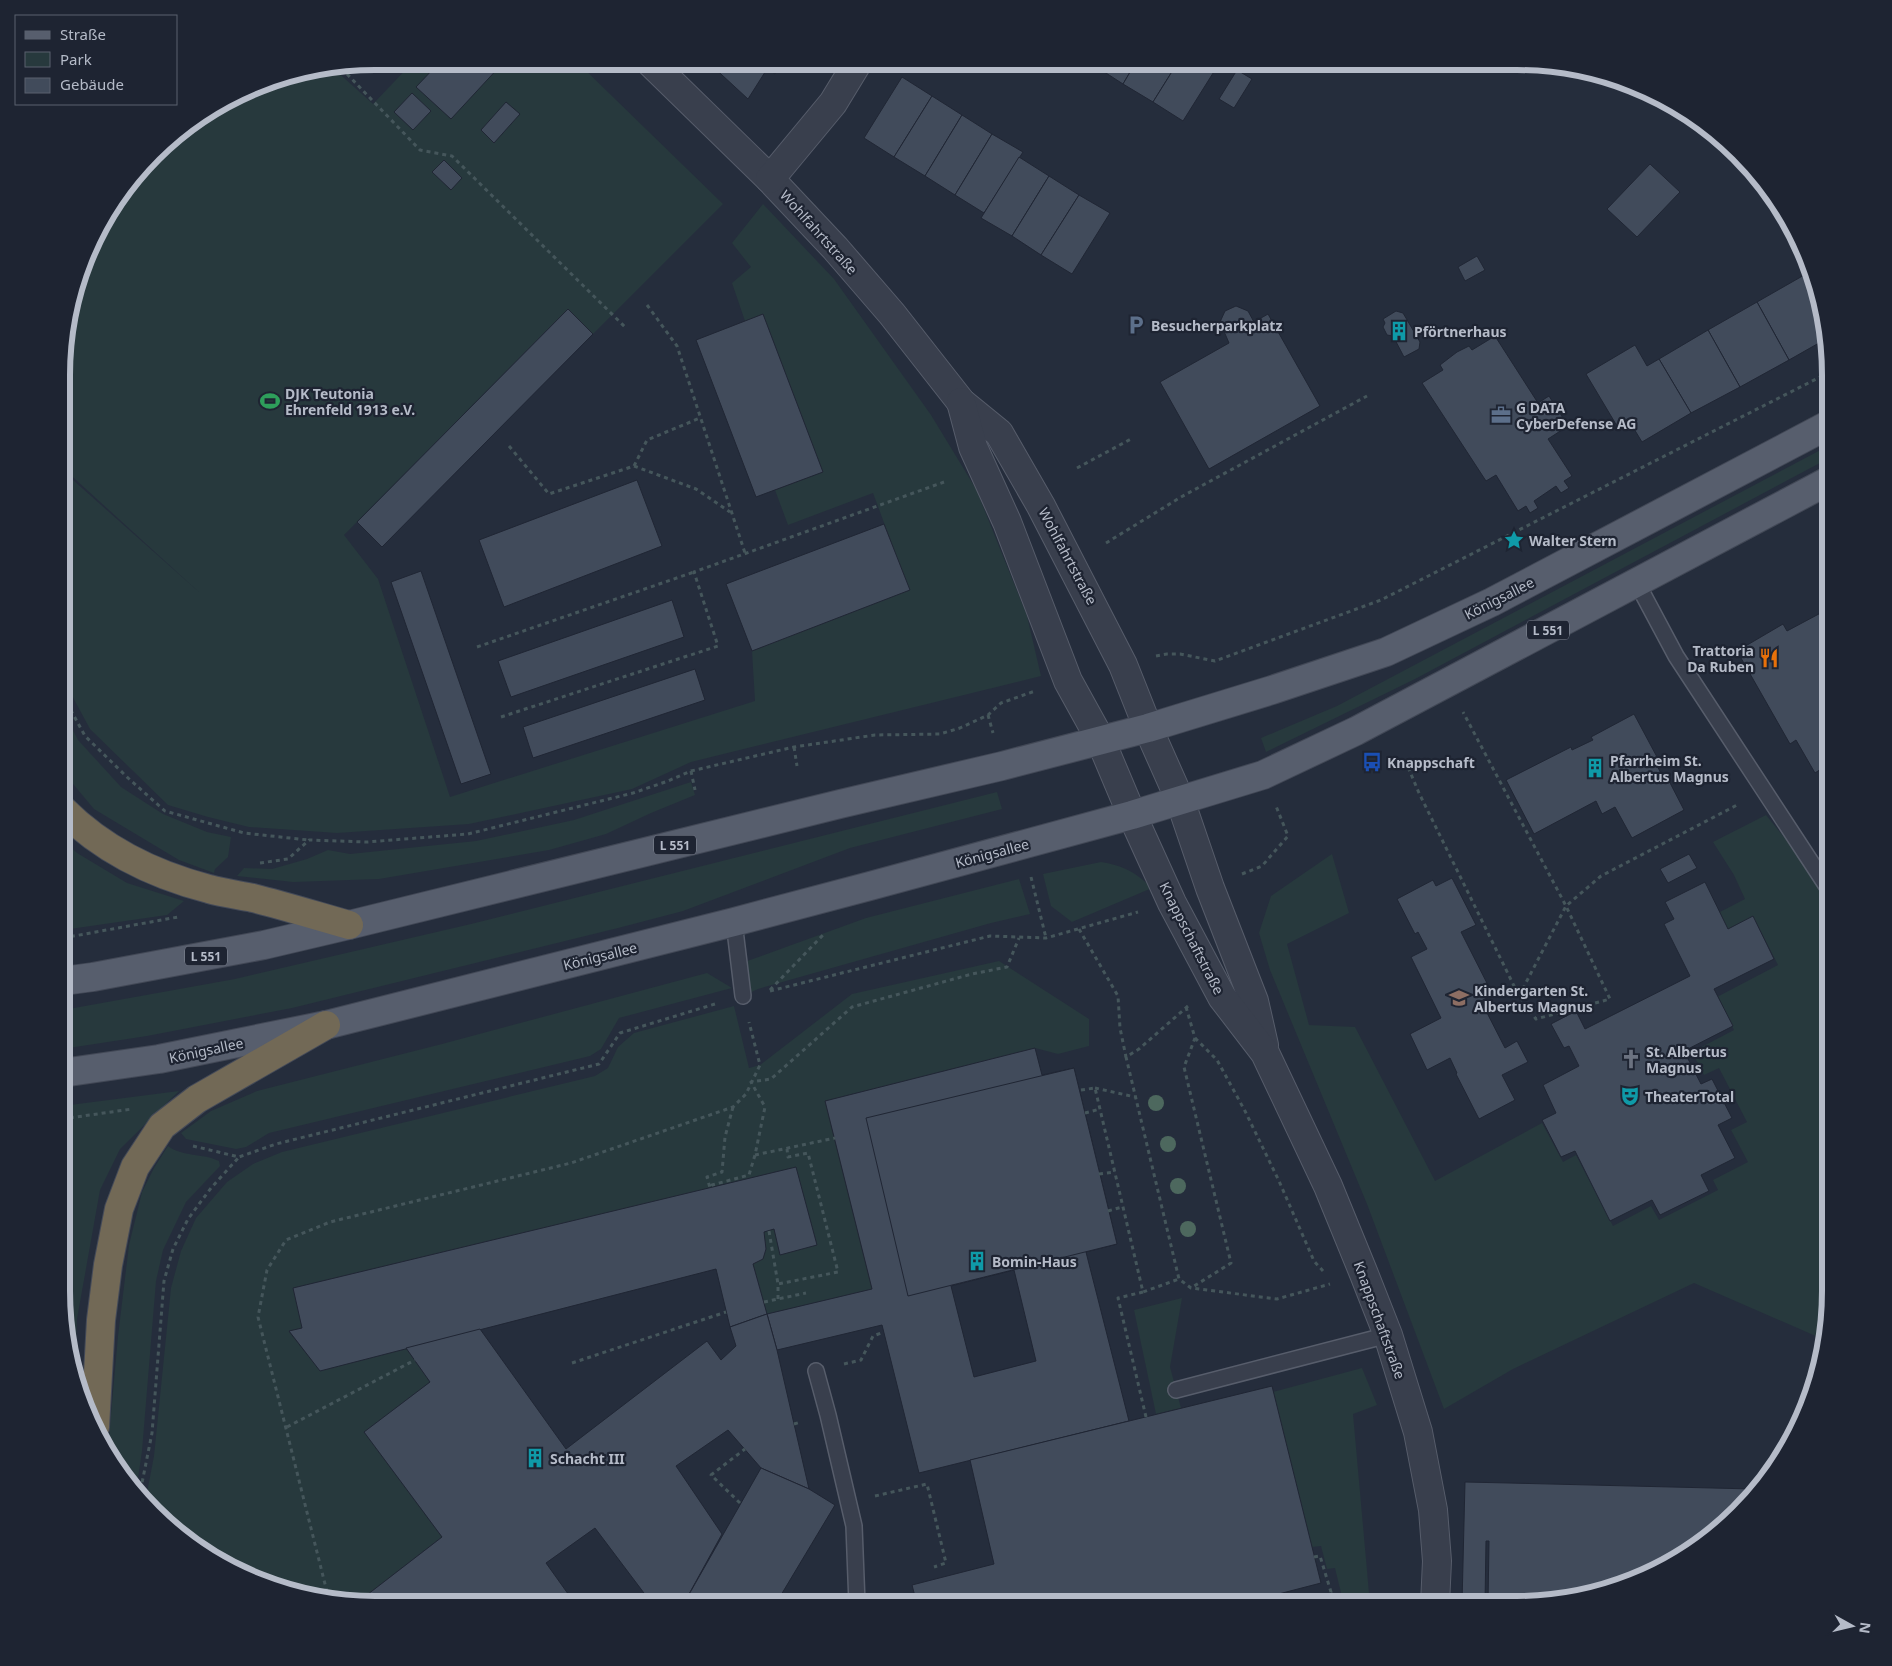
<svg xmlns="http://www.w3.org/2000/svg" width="1892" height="1666" font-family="'Noto Sans',sans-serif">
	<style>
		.green { fill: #27393d }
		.building { fill: #414b5b; stroke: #202634; fill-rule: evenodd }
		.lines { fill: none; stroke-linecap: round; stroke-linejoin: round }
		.lane-casing { stroke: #575d6b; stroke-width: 18 }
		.street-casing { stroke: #575d6b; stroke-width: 30 }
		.primary-casing { stroke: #424856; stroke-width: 30 }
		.highway-casing { stroke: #444a58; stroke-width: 30 }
		.path { stroke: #45565b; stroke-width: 3; stroke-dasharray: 4 4; stroke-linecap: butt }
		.lane { stroke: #393f4d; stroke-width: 15 }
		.street { stroke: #393f4d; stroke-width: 28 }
		.primary { stroke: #575e6d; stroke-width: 28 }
		.highway { stroke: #726956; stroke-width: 28 }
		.tree { fill: #4d685e }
		.labels { text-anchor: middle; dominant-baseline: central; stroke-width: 4.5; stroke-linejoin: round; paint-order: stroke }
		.shield { fill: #1e2432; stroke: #888e9b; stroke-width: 1 }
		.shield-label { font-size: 12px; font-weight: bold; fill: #b5bbc8 }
		.street-label { font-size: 14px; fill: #b5bbc8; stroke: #1e2432 }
		.poi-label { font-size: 14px; font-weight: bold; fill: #b5bbc8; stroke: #1e2432; text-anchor: start }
		.rim { fill: none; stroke: #b5bbc8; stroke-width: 6 }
	</style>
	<rect width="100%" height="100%" fill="#252d3c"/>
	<g class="green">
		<polygon points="414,61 576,61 723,204 593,334 568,309 344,535 378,579 450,797 755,701 752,651 909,590 873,493 788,525 775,490 823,472 763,314 745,321 732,283 751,267 732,243 763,204 834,279 931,415 976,489 1027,616 1041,676 691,762 632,789 469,824 337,833 249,827 208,817 168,805 90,729 63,679 64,472 200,593 64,469 64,334 103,218 168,139 274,78 333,68 373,104"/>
		<polygon points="1830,445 1830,458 1818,464 1415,679 1266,752 1261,738 1337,706"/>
		<polygon points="63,711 78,740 121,787 163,814 207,832 231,837 228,857 215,869 214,873 179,860 94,809 63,772"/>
		<polygon points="691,782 695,795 651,813 606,834 549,850 379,879 293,882 237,876 244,868 272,869 307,859 328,850 350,854 476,841 574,820"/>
		<polygon points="997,792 1002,809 850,848 683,911 622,927 292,1008 147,1036 62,1049 63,1010 235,979 471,924"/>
		<polygon points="1766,815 1788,842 1830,905 1831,1291 1820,1372 1817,1380 1818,1337 1694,1283 1513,1369 1444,1409 1367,1204 1270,970 1259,933 1271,896 1332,854 1349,913 1287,944 1309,1025 1355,1027 1435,1181 1542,1123 1563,1162 1576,1155 1613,1226 1651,1206 1659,1220 1718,1190 1713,1180 1748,1162 1731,1130 1747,1122 1719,1068 1704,1075 1692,1052 1734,1030 1717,997 1778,965 1756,922 1730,935 1718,913 1745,899 1734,875 1713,842"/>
		<polygon points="63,840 77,853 127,883 184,901 167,915 63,930"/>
		<path d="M1101,862C1124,866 1135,872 1152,888L1072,922L1051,906L1043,874Z"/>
		<polygon points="1019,879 1030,914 991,923 758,989 743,996 739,964 866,918"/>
		<polygon points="999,961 1089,1019 1089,1046 1058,1054 1035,1048 825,1101 872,1289 767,1314 753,1264 766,1249 764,1232 774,1229 780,1255 817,1244 796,1168 293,1288 302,1328 289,1332 320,1370 406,1348 430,1382 365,1432 442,1537 363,1598 367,1604 314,1599 237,1572 145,1503 154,1456 171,1288 181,1251 196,1218 227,1182 253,1164 282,1152 595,1076 608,1068 618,1047 634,1033 734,1006 749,1068 760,1065 852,994"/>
		<polygon points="707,973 732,988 619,1018 601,1049 590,1056 269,1133 246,1147 236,1149 186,1139 181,1133 211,1111 257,1091 442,1044"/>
		<polygon points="179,1091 120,1149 100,1190 77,1319 75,1367 62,1311 62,1106"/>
		<path d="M168,1146C182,1157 203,1153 219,1161L220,1166L186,1202L163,1250L156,1281L142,1451L136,1492L108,1448L118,1336L129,1245L142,1192L154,1168Z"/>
		<polygon points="1182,1298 1170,1367 1181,1408 1156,1414 1134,1310"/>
		<polygon points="1362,1368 1377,1405 1353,1414 1370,1604 1329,1604 1343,1601 1335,1568 1327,1569 1321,1546 1312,1547 1273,1392"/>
	</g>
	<g class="building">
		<polygon points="452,61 497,61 501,65 451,119 416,87 436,66 442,72"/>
		<polygon points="710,61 755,61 767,69 748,99 709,63"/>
		<polygon points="755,61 782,61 775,74"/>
		<polygon points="1094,62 1136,62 1123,84 1092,64"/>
		<polygon points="1136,62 1178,62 1153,102 1123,84"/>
		<polygon points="1178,62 1220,62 1183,121 1153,102"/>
		<polygon points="1237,70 1252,79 1234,108 1219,99"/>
		<polygon points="902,77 932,96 894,157 864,138"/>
		<polygon points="412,93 431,111 413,130 394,112"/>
		<polygon points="932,96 962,115 925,176 894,157"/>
		<polygon points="506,102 520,114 494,143 481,130"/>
		<polygon points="962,115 992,134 955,195 925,176"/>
		<polygon points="992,134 1023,152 984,213 955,195"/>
		<polygon points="1019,157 1049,176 1012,236 981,218"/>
		<polygon points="444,160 462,178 451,190 432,172"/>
		<polygon points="1650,164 1680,192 1637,237 1607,209"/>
		<polygon points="1049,176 1079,195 1041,255 1012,236"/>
		<polygon points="1079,195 1110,213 1072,274 1041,255"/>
		<polygon points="1477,256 1485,270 1465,281 1458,267"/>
		<polygon points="1811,271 1815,292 1806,274"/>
		<polygon points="1806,274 1815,292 1826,339 1789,360 1757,302"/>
		<polygon points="1757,302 1789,360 1740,387 1708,330"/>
		<polygon points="1236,306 1248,311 1254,322 1268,314 1320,406 1209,469 1160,382 1229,343 1220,322 1225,311"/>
		<polygon points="568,309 593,334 382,547 357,522"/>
		<polygon points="1396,311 1403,313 1420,342 1419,349 1404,357 1393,336 1387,335 1383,327 1385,323 1383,319"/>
		<polygon points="763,314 823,472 756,497 696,340"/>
		<polygon points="1708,330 1740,387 1691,413 1659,359"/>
		<polygon points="1495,336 1538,403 1549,396 1568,426 1548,439 1572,476 1564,481 1569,488 1561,493 1556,486 1534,501 1538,508 1530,513 1526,506 1518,511 1496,475 1486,481 1422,383 1443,370 1440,365 1457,352 1469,346 1472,350"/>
		<polygon points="1635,345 1647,366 1659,359 1691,413 1642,442 1628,419 1617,426 1586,374"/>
		<polygon points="637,480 662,546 504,607 479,540"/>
		<polygon points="884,524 910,590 752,651 726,584"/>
		<polygon points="421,571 491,774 461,784 391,582"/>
		<polygon points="672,600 684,637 511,697 498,661"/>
		<polygon points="1830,608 1830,763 1815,773 1796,740 1790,744 1737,651 1783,624 1787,631"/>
		<polygon points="695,669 705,700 533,758 523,727"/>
		<polygon points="1634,714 1657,757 1653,758 1664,779 1667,777 1684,810 1632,838 1615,807 1602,814 1596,801 1534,834 1506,780 1571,747 1572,750 1593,740 1591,737"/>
		<polygon points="1689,854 1697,868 1668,883 1660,869"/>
		<polygon points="1452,878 1476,925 1461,932 1493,995 1481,1001 1505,1048 1517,1041 1528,1062 1502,1075 1515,1100 1479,1119 1456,1074 1457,1073 1450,1058 1427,1070 1410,1034 1441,1018 1411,957 1427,949 1418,932 1415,934 1397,899 1433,880 1436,886"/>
		<polygon points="1705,882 1728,929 1753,916 1774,959 1714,989 1733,1026 1684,1051 1701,1084 1712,1079 1732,1118 1718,1125 1735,1158 1701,1175 1709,1191 1660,1215 1652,1200 1610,1221 1575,1151 1561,1157 1542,1120 1556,1113 1543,1085 1579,1066 1569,1046 1564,1048 1551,1024 1576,1011 1585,1029 1690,976 1664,924 1674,919 1665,902"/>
		<path d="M1035,1048L1042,1075L1074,1068L1117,1244L1086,1252L1129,1421L919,1473L882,1325L777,1350L767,1314L872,1289L825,1101ZM1014,1270L1036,1361L974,1377L951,1286Z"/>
		<polygon points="1074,1068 1117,1244 908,1296 866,1118"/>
		<polygon points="796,1167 817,1245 780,1255 774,1229 764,1232 766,1249 763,1259 753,1264 767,1314 730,1327 716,1269 320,1371 289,1331 302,1328 293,1288"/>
		<polygon points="767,1314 777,1350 809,1489 761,1468 728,1430 676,1466 722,1534 683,1605 653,1605 595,1528 546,1563 576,1605 367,1604 363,1598 442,1537 364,1432 430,1382 406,1348 480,1329 566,1449 707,1341 721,1360 736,1346 730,1327"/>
		<polygon points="1272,1386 1321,1583 1240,1604 917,1604 912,1585 994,1564 970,1460"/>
		<polygon points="761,1468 809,1489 835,1505 775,1605 683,1605"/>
		<polygon points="1465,1482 1509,1483 1753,1489 1724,1527 1637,1581 1537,1604 1488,1604 1489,1541 1486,1541 1485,1604 1462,1604"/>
	</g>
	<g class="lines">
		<defs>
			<g id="lane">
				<polyline points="1637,583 1676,656 1830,891"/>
				<polyline points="734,922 743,996"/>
				<polyline points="816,1371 828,1415 854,1526 857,1604"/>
				<polyline points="1176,1390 1388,1335"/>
			</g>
			<g id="street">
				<polyline points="649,61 770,179 835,248 892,314 961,402 999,433 1041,506 1123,665 1148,728 1180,800 1210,888 1254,1001 1264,1045"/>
				<polyline points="770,179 833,103 858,62"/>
				<polyline points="961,402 973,447 1007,522 1068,681 1100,739 1132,815 1172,903 1222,997 1265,1053 1328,1186 1364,1274 1388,1335 1418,1432 1433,1510 1437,1561 1435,1604"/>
			</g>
			<g id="primary">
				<polyline points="63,981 93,977 264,945 349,925 840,804 1002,766 1148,728 1272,690 1386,652 1492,602 1830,424"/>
				<polyline points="62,1073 159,1059 326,1025 734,922 870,886 1132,815 1263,775 1356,731 1830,480"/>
			</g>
			<g id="highway">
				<path d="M63,810C103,850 155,875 209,889C223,893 239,895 253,898C285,906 317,916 349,925"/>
				<polyline points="95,1427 101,1320 108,1265 119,1209 135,1167 162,1126 197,1099 326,1025"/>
			</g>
		</defs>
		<use href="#lane" class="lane-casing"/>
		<use href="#street" class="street-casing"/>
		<use href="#primary" class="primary-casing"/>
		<use href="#highway" class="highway-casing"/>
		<g class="path">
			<polyline points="347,74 420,150 452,156 625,327"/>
			<polyline points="647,305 677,346 745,553"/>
			<polyline points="509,446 549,494 634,466 696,489 730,512"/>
			<polyline points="634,466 647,440 700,418"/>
			<polyline points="1077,468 1131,439"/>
			<polyline points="1106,543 1181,497 1367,396"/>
			<polyline points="477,647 694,572"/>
			<polyline points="1156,656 1167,654 1180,654 1215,661 1381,600 1830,372"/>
			<polyline points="63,696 85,736 128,778 165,811 244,833 308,840"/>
			<polyline points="988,715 993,733"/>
			<polyline points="501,717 718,646 694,572 944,482"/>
			<polyline points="794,747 797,766"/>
			<polyline points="1405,760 1419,793 1519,996 1536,1019 1610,999 1566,906 1463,712"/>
			<polyline points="691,771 695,790"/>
			<polyline points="260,863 288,859 309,840 367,842 468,834 633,793 668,781 691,771 794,747 875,735 940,734 960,728 988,715 1001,703 1035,691"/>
			<polyline points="1242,874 1262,866 1288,836 1276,806"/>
			<polyline points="1031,877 1046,938"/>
			<polyline points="1079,929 1118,996 1120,1028 1126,1057"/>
			<polyline points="63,938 178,917"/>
			<polyline points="770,990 823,935"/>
			<polyline points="770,991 990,936 1046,938 1138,912"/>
			<polyline points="1519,996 1566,906 1601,876 1739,804"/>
			<polyline points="1188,1006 1139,1049 1126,1057 1179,1279 1191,1288 1277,1299 1330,1284"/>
			<polyline points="1186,1007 1195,1038 1184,1067 1231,1263 1191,1288"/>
			<polyline points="1195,1038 1217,1060 1245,1111 1279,1181 1314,1261 1323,1271"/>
			<polyline points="1095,1088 1135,1097"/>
			<polyline points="1081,1090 1095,1088 1143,1292 1179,1279"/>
			<polyline points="733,1107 725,1137 722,1172 707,1177 710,1188 712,1185 749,1175 755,1155 765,1107 751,1082 771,1079 852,1007 972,974 1007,967 1019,938"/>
			<polyline points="1085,1113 1100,1109"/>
			<polyline points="62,1119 132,1109"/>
			<polyline points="193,1146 239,1157 276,1144 599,1064 620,1033 715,1004"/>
			<polyline points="755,1155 835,1138"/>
			<polyline points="1099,1174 1115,1172"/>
			<polyline points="1108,1211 1122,1207"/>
			<polyline points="769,1231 778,1284"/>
			<polyline points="1143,1292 1118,1298 1146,1417"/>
			<polyline points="778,1299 778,1284 838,1272 808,1153 788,1157 787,1149"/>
			<polyline points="764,1302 806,1293"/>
			<polyline points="572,1363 726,1312"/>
			<polyline points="844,1364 861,1360 873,1336 884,1332"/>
			<polyline points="794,1424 801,1422"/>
			<polyline points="287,1427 415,1360"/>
			<polyline points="875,1496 927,1484 946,1563 934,1567"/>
			<polyline points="139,1498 152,1433 164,1281 173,1249 188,1219 211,1188 239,1157"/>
			<polyline points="740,1503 711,1475 745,1449"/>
			<polyline points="1314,1557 1320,1556 1331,1592 1323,1604"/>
			<polyline points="329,1600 258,1317 267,1270 286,1240 330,1222 571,1163 733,1107 746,1094 760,1065 749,1022"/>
		</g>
		<use href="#lane" class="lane"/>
		<use href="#street" class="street"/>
		<use href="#primary" class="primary"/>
		<use href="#highway" class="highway"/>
	</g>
	<g class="tree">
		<circle cx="1156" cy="1103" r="8"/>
		<circle cx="1168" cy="1144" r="8"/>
		<circle cx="1178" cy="1186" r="8"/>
		<circle cx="1188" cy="1229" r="8"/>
	</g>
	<defs>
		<symbol id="parking-bare" viewBox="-9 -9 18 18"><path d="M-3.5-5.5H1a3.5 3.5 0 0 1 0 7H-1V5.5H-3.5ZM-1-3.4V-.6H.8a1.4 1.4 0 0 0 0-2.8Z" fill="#5c6f8a" stroke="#1e2432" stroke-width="2.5" paint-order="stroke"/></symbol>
		<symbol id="building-bare" viewBox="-9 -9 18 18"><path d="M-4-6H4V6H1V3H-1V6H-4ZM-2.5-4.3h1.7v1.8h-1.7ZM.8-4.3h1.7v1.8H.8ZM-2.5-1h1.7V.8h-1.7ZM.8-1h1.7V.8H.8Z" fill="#0f9aa8" stroke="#1e2432" stroke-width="2.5" paint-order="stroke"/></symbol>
		<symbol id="stadium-bare" viewBox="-9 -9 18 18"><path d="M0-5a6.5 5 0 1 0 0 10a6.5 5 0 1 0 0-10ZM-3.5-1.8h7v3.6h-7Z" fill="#2e9e5b" stroke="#1e2432" stroke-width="2.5" paint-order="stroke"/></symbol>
		<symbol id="office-bare" viewBox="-9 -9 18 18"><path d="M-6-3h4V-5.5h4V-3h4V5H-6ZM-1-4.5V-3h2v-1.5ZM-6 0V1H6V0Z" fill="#5c6f8a" stroke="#1e2432" stroke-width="2.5" paint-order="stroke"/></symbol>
		<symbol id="sight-bare" viewBox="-9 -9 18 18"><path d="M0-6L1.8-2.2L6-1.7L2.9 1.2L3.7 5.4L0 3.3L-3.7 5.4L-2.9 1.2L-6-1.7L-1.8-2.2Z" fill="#0f9aa8" stroke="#1e2432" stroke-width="2.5" paint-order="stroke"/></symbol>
		<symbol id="restaurant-bare" viewBox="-9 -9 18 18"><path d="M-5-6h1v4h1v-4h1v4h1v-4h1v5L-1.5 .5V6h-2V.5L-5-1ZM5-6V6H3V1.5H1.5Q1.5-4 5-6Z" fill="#e8710a" stroke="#1e2432" stroke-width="2.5" paint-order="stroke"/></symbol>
		<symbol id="bus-bare" viewBox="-9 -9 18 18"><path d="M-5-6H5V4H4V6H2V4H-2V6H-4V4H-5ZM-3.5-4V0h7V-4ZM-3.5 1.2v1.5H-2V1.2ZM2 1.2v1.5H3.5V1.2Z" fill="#1a4fb4" stroke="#1e2432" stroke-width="2.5" paint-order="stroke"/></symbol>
		<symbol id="school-bare" viewBox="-9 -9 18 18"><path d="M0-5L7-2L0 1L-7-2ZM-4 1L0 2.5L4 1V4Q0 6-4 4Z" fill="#8d6e63" stroke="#1e2432" stroke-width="2.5" paint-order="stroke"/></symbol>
		<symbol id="church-bare" viewBox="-9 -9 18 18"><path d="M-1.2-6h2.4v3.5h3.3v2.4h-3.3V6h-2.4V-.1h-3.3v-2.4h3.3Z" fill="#6b7280" stroke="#1e2432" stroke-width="2.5" paint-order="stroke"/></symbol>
		<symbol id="theatre-bare" viewBox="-9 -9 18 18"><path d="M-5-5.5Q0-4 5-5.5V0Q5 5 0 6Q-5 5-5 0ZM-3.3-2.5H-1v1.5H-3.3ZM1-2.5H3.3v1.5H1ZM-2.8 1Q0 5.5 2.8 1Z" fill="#0f9aa8" stroke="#1e2432" stroke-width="2.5" paint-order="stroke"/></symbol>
	</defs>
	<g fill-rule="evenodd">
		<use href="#parking-bare" x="1122" y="311" width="28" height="28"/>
		<use href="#building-bare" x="1385" y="317" width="28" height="28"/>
		<use href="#stadium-bare" x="256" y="387" width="28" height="28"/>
		<use href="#office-bare" x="1487" y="401" width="28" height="28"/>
		<use href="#sight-bare" x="1500" y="526" width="28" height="28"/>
		<use href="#restaurant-bare" x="1755" y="644" width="28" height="28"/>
		<use href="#bus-bare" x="1358" y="748" width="28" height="28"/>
		<use href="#building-bare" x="1581" y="754" width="28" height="28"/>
		<use href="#school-bare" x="1445" y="984" width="28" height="28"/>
		<use href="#church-bare" x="1617" y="1045" width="28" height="28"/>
		<use href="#theatre-bare" x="1616" y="1082" width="28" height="28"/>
		<use href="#building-bare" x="963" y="1247" width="28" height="28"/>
		<use href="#building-bare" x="521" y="1444" width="28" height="28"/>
	</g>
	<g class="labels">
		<g class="shield">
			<rect x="1527" y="620.5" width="42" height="19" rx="4"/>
			<rect x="654" y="835.5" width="42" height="19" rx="4"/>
			<rect x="185" y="946.5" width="42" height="19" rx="4"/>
		</g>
		<g class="shield-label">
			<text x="1548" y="630">L 551</text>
			<text x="675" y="845">L 551</text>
			<text x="206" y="956">L 551</text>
		</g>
		<g class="street-label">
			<text transform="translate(819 232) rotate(48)">Wohlfahrtstraße</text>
			<text transform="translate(1068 556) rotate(62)">Wohlfahrtstraße</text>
			<text transform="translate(1499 598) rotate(-27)">Königsallee</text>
			<text transform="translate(992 853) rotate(-15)">Königsallee</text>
			<text transform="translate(1192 938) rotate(63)">Knappschaftstraße</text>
			<text transform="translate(600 956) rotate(-14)">Königsallee</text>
			<text transform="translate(206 1050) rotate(-12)">Königsallee</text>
			<text transform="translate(1380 1320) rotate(70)">Knappschaftstraße</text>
		</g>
		<g class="poi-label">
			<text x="1151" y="325">Besucherparkplatz</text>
			<text x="1414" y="331">Pförtnerhaus</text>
			<text x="285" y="393">DJK Teutonia<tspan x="285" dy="16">Ehrenfeld 1913 e.V.</tspan></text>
			<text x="1516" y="407">G DATA<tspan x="1516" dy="16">CyberDefense AG</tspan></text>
			<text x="1529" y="540">Walter Stern</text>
			<text x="1754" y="650" text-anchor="end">Trattoria<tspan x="1754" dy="16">Da Ruben</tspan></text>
			<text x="1610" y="760">Pfarrheim St.<tspan x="1610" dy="16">Albertus Magnus</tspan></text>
			<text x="1387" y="762">Knappschaft</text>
			<text x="1474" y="990">Kindergarten St.<tspan x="1474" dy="16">Albertus Magnus</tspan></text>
			<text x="1646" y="1051">St. Albertus<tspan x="1646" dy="16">Magnus</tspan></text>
			<text x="1645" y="1096">TheaterTotal</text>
			<text x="992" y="1261">Bomin-Haus</text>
			<text x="550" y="1458">Schacht III</text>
		</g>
	</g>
	<path d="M0 0H1892V1666H0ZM375 70H1517A305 305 0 0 1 1822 375V1291A305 305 0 0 1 1517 1596H375A305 305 0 0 1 70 1291V375A305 305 0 0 1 375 70Z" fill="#1e2432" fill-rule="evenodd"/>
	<path class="rim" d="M375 70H1517A305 305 0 0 1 1822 375V1291A305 305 0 0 1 1517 1596H375A305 305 0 0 1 70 1291V375A305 305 0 0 1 375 70Z"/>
	<rect x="15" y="15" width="162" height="90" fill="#1e2432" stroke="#5a606e"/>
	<rect x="25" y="31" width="25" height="8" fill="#575e6d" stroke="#5a606e"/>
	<text x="60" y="40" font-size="15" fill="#b5bbc8">Straße</text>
	<rect x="25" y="52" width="25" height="15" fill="#27393d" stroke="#5a606e"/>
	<text x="60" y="65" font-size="15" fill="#b5bbc8">Park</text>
	<rect x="25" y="78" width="25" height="15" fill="#414b5b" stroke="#5a606e"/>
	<text x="60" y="90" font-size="15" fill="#b5bbc8">Gebäude</text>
	<g transform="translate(1852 1626) rotate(98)" stroke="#1e2432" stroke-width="4" paint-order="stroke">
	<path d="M0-4L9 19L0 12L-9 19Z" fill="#b5bbc8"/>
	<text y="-8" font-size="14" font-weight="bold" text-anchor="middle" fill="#b5bbc8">N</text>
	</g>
</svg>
